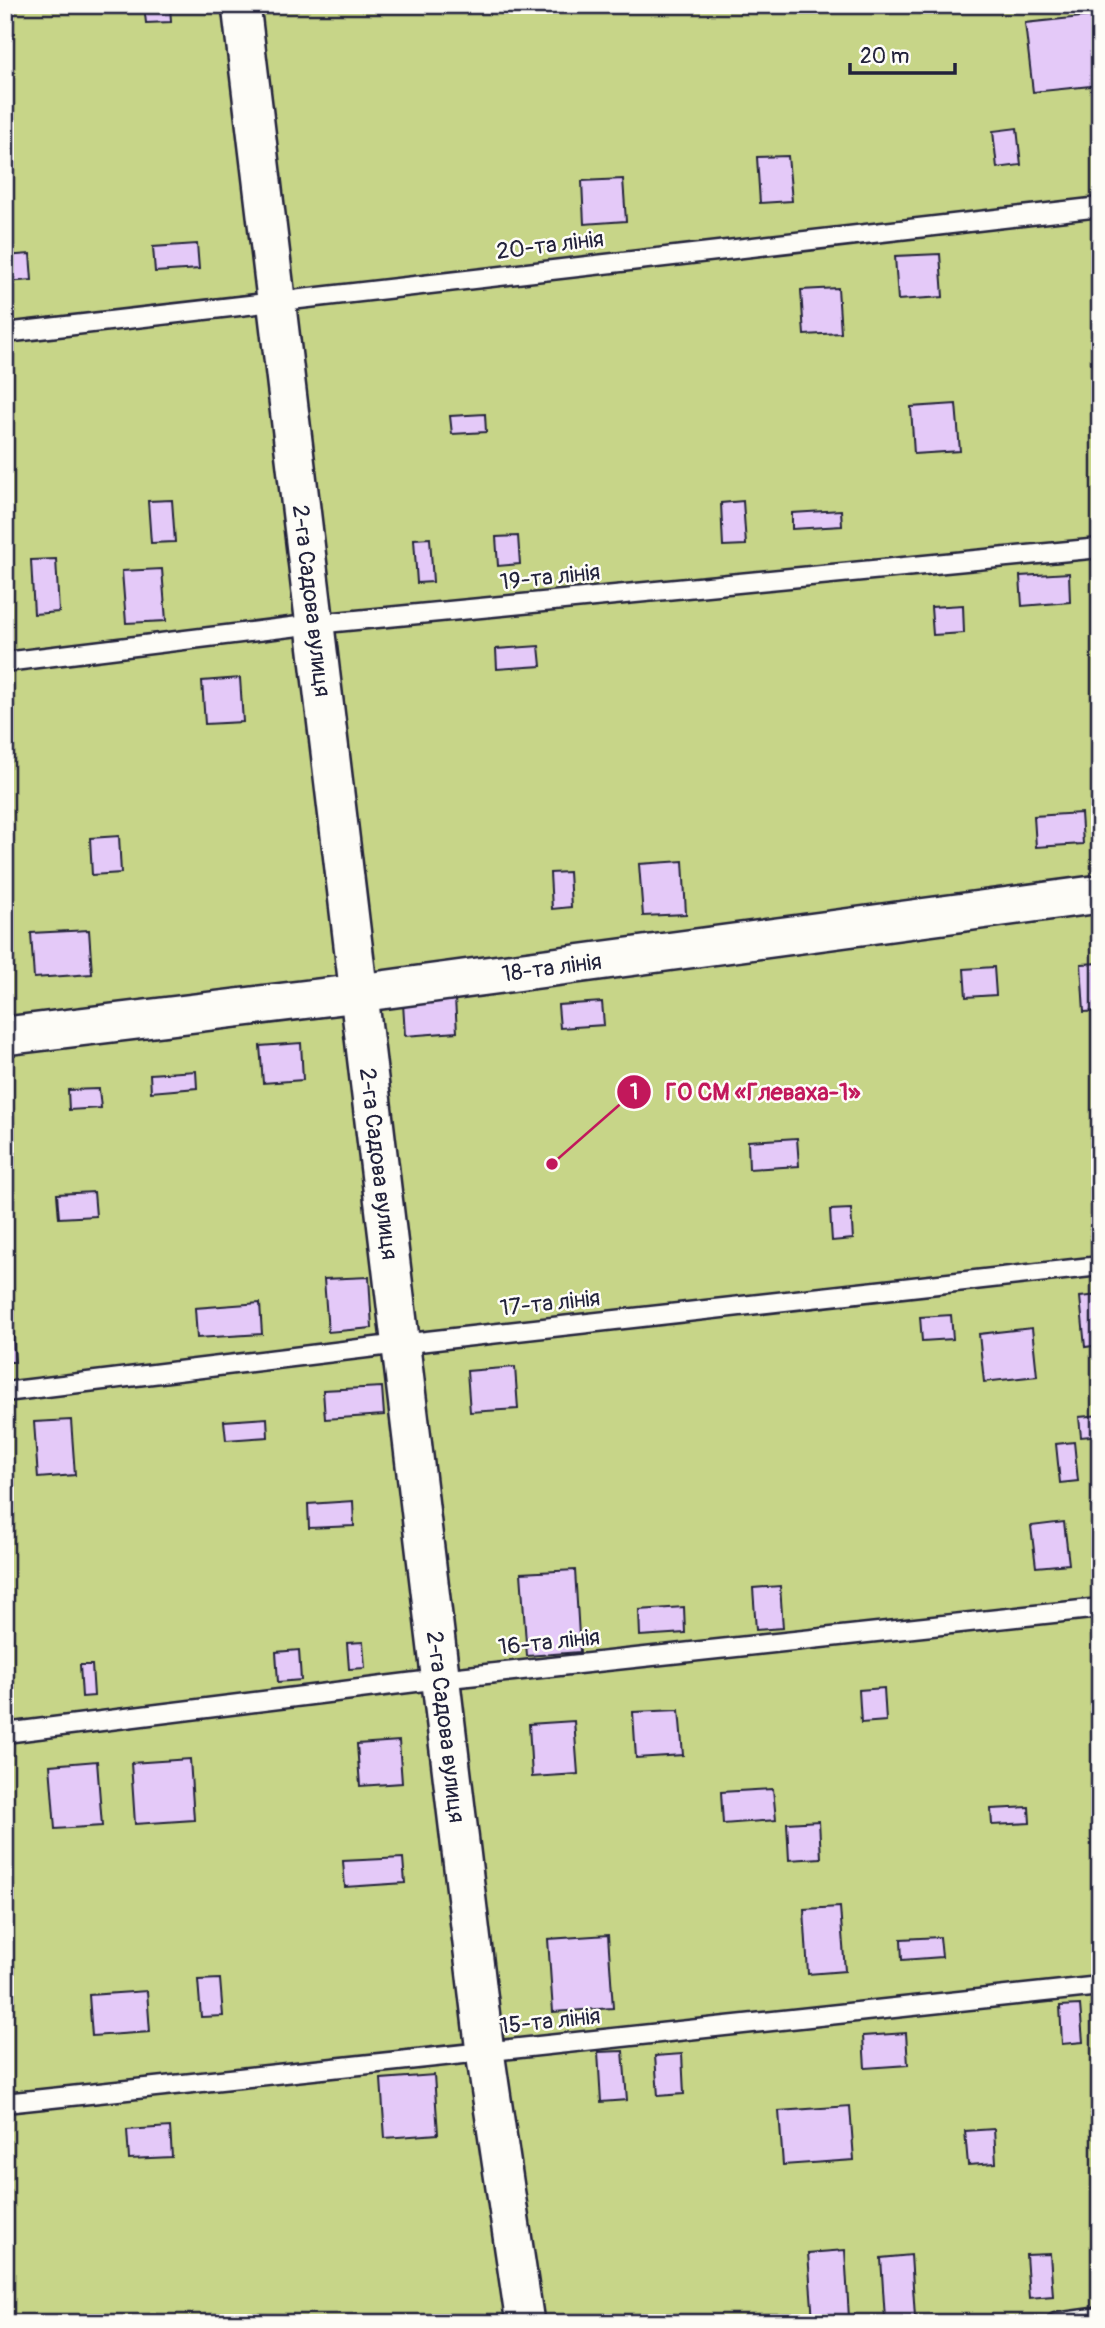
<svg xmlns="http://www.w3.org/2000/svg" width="1105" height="2328" font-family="Pangolin,sans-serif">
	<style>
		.green { fill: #c7d588; stroke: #747c62; stroke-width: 2 }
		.building { fill: #e4c9f8; stroke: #22223b; stroke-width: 2 }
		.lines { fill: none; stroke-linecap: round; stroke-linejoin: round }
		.service-casing { stroke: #22223b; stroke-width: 23 }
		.minor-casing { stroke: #22223b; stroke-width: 42 }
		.service { stroke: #fdfcf7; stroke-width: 18 }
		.minor { stroke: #fdfcf7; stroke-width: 37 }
		.labels { text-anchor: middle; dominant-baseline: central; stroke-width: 5; stroke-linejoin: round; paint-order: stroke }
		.street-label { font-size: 23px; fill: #22223b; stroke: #fdfcf7 }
		.leader { fill: none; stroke: #c2185b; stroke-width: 2.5 }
		.callout-dot { fill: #c2185b; stroke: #fdfcf7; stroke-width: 2.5 }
		.mark-label { font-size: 21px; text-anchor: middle; font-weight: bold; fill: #fff }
		.callout-label { font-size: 24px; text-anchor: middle; font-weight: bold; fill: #c2185b; stroke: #fdfcf7; stroke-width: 5; stroke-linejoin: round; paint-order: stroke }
	</style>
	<rect width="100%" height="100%" fill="#fdfcf7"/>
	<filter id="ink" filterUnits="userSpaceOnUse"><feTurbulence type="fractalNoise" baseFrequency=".0143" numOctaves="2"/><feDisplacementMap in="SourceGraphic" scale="14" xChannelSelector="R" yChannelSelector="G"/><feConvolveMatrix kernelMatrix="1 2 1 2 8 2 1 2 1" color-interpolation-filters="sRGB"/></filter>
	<g filter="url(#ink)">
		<rect class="green" x="5" y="5" width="1095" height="2318"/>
		<g class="building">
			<polygon points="144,5 170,5 171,22 146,23"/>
			<polygon points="1100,15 1100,85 1033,92 1025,23"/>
			<polygon points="1017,128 1021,165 997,168 993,131"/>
			<polygon points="788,156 792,201 760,203 757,157"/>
			<polygon points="623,179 626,221 584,224 582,181"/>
			<polygon points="197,244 199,269 155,272 153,247"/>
			<polygon points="30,254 32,280 5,282 5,256"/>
			<polygon points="940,254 943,297 898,300 895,256"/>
			<polygon points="838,288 841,333 804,335 801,290"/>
			<polygon points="956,404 960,451 914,454 911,407"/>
			<polygon points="485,414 486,432 452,434 450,416"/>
			<polygon points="172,500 175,542 151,543 148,501"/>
			<polygon points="743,501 746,545 723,546 721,503"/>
			<polygon points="841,510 842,526 792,529 792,513"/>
			<polygon points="518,536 520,564 498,566 496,537"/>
			<polygon points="430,538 433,582 417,583 414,539"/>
			<polygon points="56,559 59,612 34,614 31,560"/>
			<polygon points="162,569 166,621 126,623 122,571"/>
			<polygon points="1069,573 1070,602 1022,606 1020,576"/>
			<polygon points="963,605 964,633 933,635 931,607"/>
			<polygon points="539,646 541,666 497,669 496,649"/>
			<polygon points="240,678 243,722 205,724 202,681"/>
			<polygon points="1081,813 1083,844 1036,847 1034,816"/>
			<polygon points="119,836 121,873 92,875 90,838"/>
			<polygon points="683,861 686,914 643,916 639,864"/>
			<polygon points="569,872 571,907 552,909 550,873"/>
			<polygon points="89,930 92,974 34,978 31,933"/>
			<polygon points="1100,963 1100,1011 1084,1012 1081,964"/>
			<polygon points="994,967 996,995 966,997 964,969"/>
			<polygon points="455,999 457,1032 405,1036 403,1003"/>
			<polygon points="602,1002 604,1025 560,1028 558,1005"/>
			<polygon points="301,1043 303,1080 263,1083 260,1046"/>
			<polygon points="196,1071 197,1088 151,1092 150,1074"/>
			<polygon points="99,1089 101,1108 69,1110 68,1090"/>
			<polygon points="797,1138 799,1166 749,1169 748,1141"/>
			<polygon points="94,1192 96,1216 59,1218 57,1194"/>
			<polygon points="851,1209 853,1239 832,1241 830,1210"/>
			<polygon points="369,1277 372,1328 328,1332 324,1279"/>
			<polygon points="1100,1295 1100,1345 1085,1347 1080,1297"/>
			<polygon points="260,1303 262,1334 197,1338 195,1308"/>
			<polygon points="5,1307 11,1307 15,1362 5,1362"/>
			<polygon points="951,1315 953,1339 922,1341 920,1317"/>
			<polygon points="1032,1328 1037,1376 984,1382 979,1334"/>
			<polygon points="515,1367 518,1409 470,1412 467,1371"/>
			<polygon points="382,1387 384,1415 325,1419 323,1390"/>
			<polygon points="1100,1415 1100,1435 1081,1437 1079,1417"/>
			<polygon points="267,1418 268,1437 226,1440 224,1421"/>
			<polygon points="71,1420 75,1475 38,1478 34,1422"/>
			<polygon points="1074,1442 1078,1481 1060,1483 1056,1444"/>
			<polygon points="353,1501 354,1526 309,1528 308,1504"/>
			<polygon points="1064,1522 1069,1564 1036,1567 1031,1526"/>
			<polygon points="575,1570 580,1652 527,1656 521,1573"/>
			<polygon points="780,1586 783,1628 756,1630 753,1588"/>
			<polygon points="684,1607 685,1633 640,1636 639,1610"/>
			<polygon points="363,1642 365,1668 349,1669 347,1643"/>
			<polygon points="299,1650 301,1680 278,1682 276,1652"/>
			<polygon points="80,1665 92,1665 94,1696 82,1697"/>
			<polygon points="884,1688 886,1721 861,1723 859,1690"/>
			<polygon points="679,1710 683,1755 636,1758 633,1712"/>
			<polygon points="574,1721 578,1774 532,1777 529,1724"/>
			<polygon points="399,1741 402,1783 360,1786 357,1744"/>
			<polygon points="190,1759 194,1820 135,1824 131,1763"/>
			<polygon points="97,1761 102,1826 55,1829 50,1765"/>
			<polygon points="773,1789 776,1820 723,1824 721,1792"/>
			<polygon points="1029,1807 1030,1823 992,1825 991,1809"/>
			<polygon points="819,1821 821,1858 789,1860 787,1823"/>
			<polygon points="403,1858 405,1883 345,1887 343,1861"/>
			<polygon points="840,1907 845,1971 808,1974 804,1909"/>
			<polygon points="608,1935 613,2008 553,2012 548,1939"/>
			<polygon points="940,1937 942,1957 902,1960 901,1939"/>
			<polygon points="220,1979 223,2016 201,2017 198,1980"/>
			<polygon points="147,1991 150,2032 92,2036 89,1995"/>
			<polygon points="1080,2005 1083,2042 1062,2044 1060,2006"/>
			<polygon points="906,2033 908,2065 865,2068 863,2036"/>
			<polygon points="623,2051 627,2100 601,2102 598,2052"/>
			<polygon points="682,2054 684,2094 658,2096 655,2056"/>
			<polygon points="434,2075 438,2134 385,2138 381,2079"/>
			<polygon points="850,2106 854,2160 783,2165 779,2111"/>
			<polygon points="170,2127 172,2157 129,2159 127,2130"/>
			<polygon points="994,2129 996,2163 968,2165 965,2131"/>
			<polygon points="845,2250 849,2318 813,2321 808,2253"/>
			<polygon points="1050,2254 1053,2296 1029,2298 1026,2255"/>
			<polygon points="911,2255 915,2317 885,2319 881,2258"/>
		</g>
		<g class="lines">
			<defs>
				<g id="service">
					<polyline points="5,333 1100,207"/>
					<polyline points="5,662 315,624 1100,548"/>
					<polyline points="5,1392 400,1344 1100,1266"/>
					<polyline points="5,1733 440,1679 1100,1608"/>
					<polyline points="5,2103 1100,1986"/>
					<polyline points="1056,2323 1100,2317"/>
				</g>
				<g id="minor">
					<path id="s1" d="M241,5L485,2052L525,2323"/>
					<path id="s2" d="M5,1036L359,993L1100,894"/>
				</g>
			</defs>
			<use href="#service" class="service-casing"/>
			<use href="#minor" class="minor-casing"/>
			<use href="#service" class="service"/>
			<use href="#minor" class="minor"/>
		</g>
	</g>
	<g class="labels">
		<g class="street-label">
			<text transform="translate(550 245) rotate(-7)">20-та лінія</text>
			<text transform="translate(550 577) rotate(-6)">19-та лінія</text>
			<text stroke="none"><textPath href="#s1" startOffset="600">2-га Садова вулиця</textPath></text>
			<text stroke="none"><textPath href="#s2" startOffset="551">18-та лінія</textPath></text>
			<text stroke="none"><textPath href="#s1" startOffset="1167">2-га Садова вулиця</textPath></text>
			<text transform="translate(550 1303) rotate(-6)">17-та лінія</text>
			<text transform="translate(549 1642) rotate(-6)">16-та лінія</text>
			<text stroke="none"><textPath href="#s1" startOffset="1734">2-га Садова вулиця</textPath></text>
			<text transform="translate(550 2021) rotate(-6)">15-та лінія</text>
		</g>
	</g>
	<path class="leader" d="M552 1164L634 1092"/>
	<g class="callout-dot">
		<circle cx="552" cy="1164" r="7"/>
		<circle cx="634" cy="1092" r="18"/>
	</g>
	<g class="mark-label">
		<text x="634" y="1099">1</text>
	</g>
	<g class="callout-label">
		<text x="763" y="1100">ГО СМ «Глеваха-1»</text>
	</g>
	<rect width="1105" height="2328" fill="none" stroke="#fdfcf7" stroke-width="28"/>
	<rect x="14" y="14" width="1077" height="2300" fill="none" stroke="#22223b" stroke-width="2.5" filter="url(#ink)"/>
	<path d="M850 63v10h105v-10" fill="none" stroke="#22223b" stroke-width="3.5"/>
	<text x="860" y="63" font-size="21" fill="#22223b" stroke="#fdfcf7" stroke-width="5" paint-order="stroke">20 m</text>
</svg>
